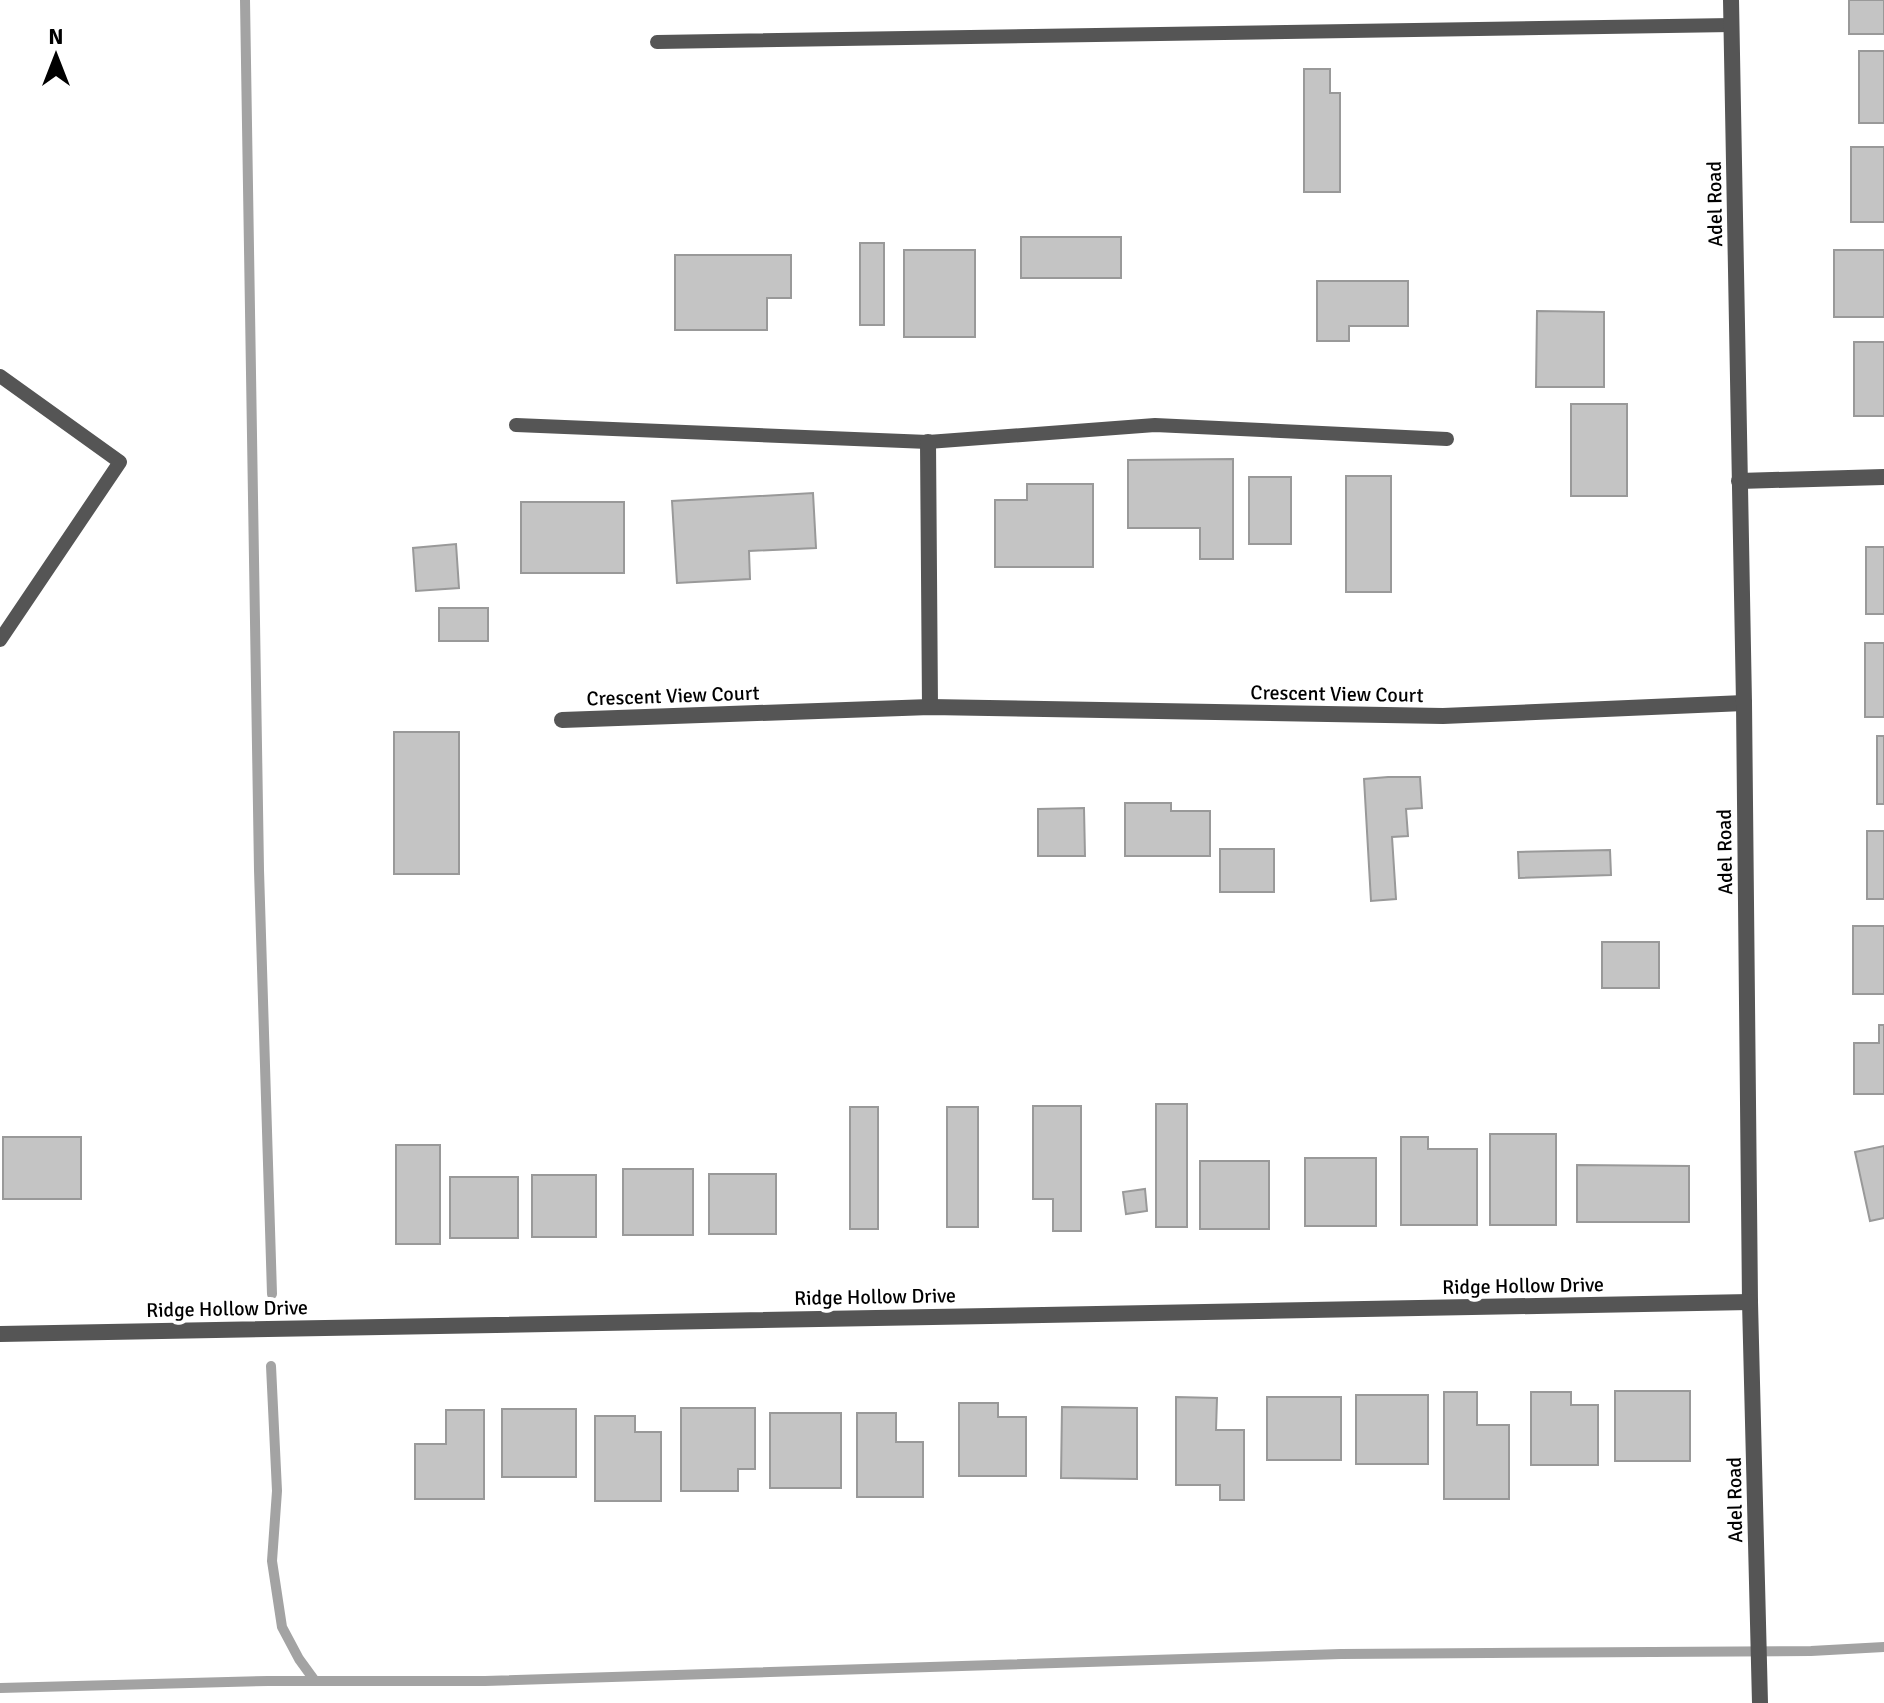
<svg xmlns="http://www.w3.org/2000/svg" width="1884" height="1703" font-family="Signika,sans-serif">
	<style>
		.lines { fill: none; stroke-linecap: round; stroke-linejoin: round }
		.stream { stroke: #a3a3a3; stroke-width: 10 }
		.building { fill: #c4c4c4; stroke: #999; stroke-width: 2 }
		.service { stroke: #555; stroke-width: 14 }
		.minor { stroke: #555; stroke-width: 16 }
		.tertiary { stroke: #555; stroke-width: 16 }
		.labels { text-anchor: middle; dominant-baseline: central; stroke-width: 8; stroke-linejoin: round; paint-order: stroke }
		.street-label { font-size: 20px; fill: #000; stroke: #fff }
	</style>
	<rect width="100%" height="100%" fill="#fff"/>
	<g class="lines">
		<g class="stream">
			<polyline points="245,0 259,870 272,1294"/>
			<polyline points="271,1366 277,1491 272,1561 282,1627 299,1659 315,1681"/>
			<polyline points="0,1688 268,1681 485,1681 1341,1654 1811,1651 1884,1647"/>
		</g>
	</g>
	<g class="building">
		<rect x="1849" y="0" width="35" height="34"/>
		<rect x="1859" y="51" width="25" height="72"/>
		<polygon points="1304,69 1330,69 1330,93 1340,93 1340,192 1304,192"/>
		<rect x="1851" y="147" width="33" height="75"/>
		<rect x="1021" y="237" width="100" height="41"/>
		<rect x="860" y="243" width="24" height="82"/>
		<rect x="904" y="250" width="71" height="87"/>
		<rect x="1834" y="250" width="50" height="67"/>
		<polygon points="675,255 791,255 791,298 767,298 767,330 675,330"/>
		<polygon points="1317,281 1408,281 1408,326 1349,326 1349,341 1317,341"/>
		<polygon points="1537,311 1604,312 1604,387 1536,387"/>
		<rect x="1854" y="342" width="30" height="74"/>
		<rect x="1571" y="404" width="56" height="92"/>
		<polygon points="1233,459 1233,559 1200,559 1200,528 1128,528 1128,460"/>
		<rect x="1346" y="476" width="45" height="116"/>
		<rect x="1249" y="477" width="42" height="67"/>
		<polygon points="1027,484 1093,484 1093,567 995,567 995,500 1027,500"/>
		<polygon points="813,493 816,548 749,551 750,579 677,583 672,501"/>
		<rect x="521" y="502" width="103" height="71"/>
		<polygon points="456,544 459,588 416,591 413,548"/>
		<rect x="1866" y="547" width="18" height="67"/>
		<rect x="439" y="608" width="49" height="33"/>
		<rect x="1865" y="643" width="19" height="74"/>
		<rect x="394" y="732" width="65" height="142"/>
		<rect x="1877" y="736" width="7" height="68"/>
		<polygon points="1388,777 1420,777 1422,808 1406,809 1408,836 1392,837 1396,899 1371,901 1364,779"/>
		<polygon points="1125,803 1171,803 1171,811 1210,811 1210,856 1125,856"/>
		<polygon points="1084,808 1085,856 1038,856 1038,809"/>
		<rect x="1867" y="831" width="17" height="68"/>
		<rect x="1220" y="849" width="54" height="43"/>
		<polygon points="1610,850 1611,875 1519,878 1518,852"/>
		<rect x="1853" y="926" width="31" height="68"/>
		<rect x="1602" y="942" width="57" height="46"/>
		<polygon points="1879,1025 1884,1025 1884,1094 1854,1094 1854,1043 1879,1043"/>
		<rect x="1156" y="1104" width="31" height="123"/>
		<polygon points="1033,1106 1081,1106 1081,1231 1053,1231 1053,1199 1033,1199"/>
		<rect x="850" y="1107" width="28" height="122"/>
		<rect x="947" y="1107" width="31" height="120"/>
		<rect x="1490" y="1134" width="66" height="91"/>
		<rect x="3" y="1137" width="78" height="62"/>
		<polygon points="1401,1137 1428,1137 1428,1149 1477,1149 1477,1225 1401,1225"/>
		<rect x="396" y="1145" width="44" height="99"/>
		<polygon points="1884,1146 1884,1218 1870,1221 1855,1152"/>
		<rect x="1305" y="1158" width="71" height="68"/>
		<rect x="1200" y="1161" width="69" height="68"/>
		<polygon points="1577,1165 1689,1166 1689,1222 1577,1222"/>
		<rect x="623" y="1169" width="70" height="66"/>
		<rect x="709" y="1174" width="67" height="60"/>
		<rect x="532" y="1175" width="64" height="62"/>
		<rect x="450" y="1177" width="68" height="61"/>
		<polygon points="1145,1189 1147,1211 1126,1214 1123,1192"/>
		<rect x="1615" y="1391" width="75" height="70"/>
		<polygon points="1444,1392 1477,1392 1477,1425 1509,1425 1509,1499 1444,1499"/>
		<polygon points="1531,1392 1571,1392 1571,1405 1598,1405 1598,1465 1531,1465"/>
		<rect x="1356" y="1395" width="72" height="69"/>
		<polygon points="1176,1397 1217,1398 1216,1430 1244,1430 1244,1500 1220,1500 1220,1485 1176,1485"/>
		<rect x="1267" y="1397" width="74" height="63"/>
		<polygon points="959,1403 998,1403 998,1417 1026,1417 1026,1476 959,1476"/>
		<polygon points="1062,1407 1137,1408 1137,1479 1061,1478"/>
		<polygon points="681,1408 755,1408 755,1469 738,1469 738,1491 681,1491"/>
		<rect x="502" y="1409" width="74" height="68"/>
		<polygon points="446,1410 484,1410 484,1499 415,1499 415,1444 446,1444"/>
		<rect x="770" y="1413" width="71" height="75"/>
		<polygon points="857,1413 896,1413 896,1442 923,1442 923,1497 857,1497"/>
		<polygon points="595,1416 635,1416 635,1432 661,1432 661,1501 595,1501"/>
	</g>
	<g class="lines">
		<g class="service">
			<polyline points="657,42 1732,25"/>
			<polyline points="0,376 120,462 0,640"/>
			<polyline points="516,425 928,442 1155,425 1447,439"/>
		</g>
		<g class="minor">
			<polyline points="928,442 930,707"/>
			<polyline points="1739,481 1884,477"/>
			<polyline points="562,720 930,707 1443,716 1744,703"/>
		</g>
		<g class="tertiary">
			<polyline points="1731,0 1744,703 1750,1302 1760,1703"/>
			<polyline points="0,1334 1750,1302"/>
		</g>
	</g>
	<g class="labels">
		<g class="street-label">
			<text transform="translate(1715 204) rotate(-91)">Adel Road</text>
			<text transform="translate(1337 694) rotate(1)">Crescent View Court</text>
			<text transform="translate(673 696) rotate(-2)">Crescent View Court</text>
			<text transform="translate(1725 852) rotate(-91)">Adel Road</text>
			<text transform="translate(1523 1286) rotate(-1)">Ridge Hollow Drive</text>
			<text transform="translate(875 1297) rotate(-1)">Ridge Hollow Drive</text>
			<text transform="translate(227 1309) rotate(-1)">Ridge Hollow Drive</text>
			<text transform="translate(1735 1500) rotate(-91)">Adel Road</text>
		</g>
	</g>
	<g transform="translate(56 56)" stroke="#ffffff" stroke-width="6" paint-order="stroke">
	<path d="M0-6L14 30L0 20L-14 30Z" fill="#000000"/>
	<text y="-12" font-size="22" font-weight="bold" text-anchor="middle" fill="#000000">N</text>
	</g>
</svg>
